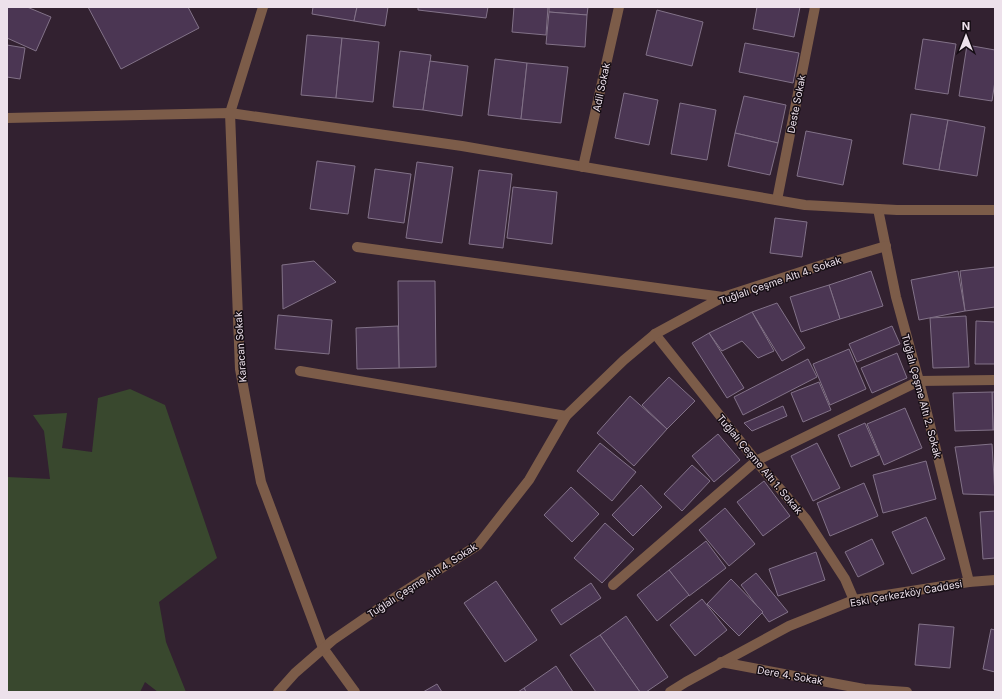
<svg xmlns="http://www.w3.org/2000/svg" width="1002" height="699" font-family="Inter,sans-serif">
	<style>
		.green { fill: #39482e }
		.building { fill: #4b3653; stroke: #827288 }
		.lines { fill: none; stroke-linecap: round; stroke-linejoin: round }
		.minor { stroke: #7c5c49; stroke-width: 10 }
		.tertiary { stroke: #7c5c49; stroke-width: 10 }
		.labels { text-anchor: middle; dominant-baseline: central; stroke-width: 3; stroke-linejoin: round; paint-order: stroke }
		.street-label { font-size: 10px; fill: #ede1eb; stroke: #150d14 }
	</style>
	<rect width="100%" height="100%" fill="#322130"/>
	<polygon class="green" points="130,389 165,405 217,558 159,602 166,642 186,692 158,692 145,682 140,692 7,692 7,477 50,479 44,431 33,415 67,413 62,448 92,452 98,398"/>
	<g class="building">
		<polygon points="7,7 27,7 51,17 36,51 7,38"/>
		<polygon points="88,7 188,7 199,28 121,69"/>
		<polygon points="313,7 357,7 354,21 312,14"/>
		<polygon points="357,7 388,7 385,26 354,21"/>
		<polygon points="418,7 488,7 486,18 418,10"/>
		<polygon points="514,7 548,7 546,35 512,32"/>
		<polygon points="549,7 588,7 587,15 549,12"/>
		<polygon points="757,7 800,7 794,37 753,29"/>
		<polygon points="657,10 703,22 692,66 646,55"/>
		<polygon points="549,12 587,15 585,47 546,44"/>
		<polygon points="307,35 342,38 336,98 301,95"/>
		<polygon points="342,38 379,42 373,102 336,98"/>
		<polygon points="923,39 956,44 948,94 915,89"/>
		<polygon points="745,43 799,53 793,83 739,72"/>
		<polygon points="7,45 25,48 20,79 7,77"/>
		<polygon points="967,45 995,50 995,81 992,101 959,96"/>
		<polygon points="400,51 431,55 423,110 393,107"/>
		<polygon points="495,59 527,63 521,119 488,115"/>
		<polygon points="430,61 468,66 462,116 423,110"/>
		<polygon points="527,63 568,67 561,123 521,119"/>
		<polygon points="624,93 658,100 649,145 615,138"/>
		<polygon points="744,96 786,105 778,143 735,133"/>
		<polygon points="680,103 716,110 707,160 671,154"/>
		<polygon points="911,114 948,120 939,170 903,164"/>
		<polygon points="948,120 985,127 977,176 939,170"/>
		<polygon points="806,131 852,140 843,185 797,176"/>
		<polygon points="735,133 778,143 770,175 728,166"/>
		<polygon points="317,161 355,166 348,214 310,209"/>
		<polygon points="417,162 453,167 442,243 406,238"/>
		<polygon points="375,169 411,174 404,223 368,218"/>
		<polygon points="479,170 512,174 503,248 469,244"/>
		<polygon points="513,187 557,192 552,244 507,238"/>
		<polygon points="775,218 807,222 802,257 770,253"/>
		<polygon points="314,261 336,282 283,309 282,265"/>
		<polygon points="995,267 995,307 965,311 960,271"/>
		<polygon points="871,271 883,306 840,319 829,285"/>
		<polygon points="958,271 965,311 919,320 911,280"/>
		<polygon points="398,281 435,281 436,367 399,368"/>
		<polygon points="829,285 840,319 801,332 790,297"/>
		<polygon points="777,303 805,348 782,361 752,312"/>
		<polygon points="752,312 774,351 758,358 742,341 722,351 709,333"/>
		<polygon points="278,315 332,320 329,354 275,349"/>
		<polygon points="966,316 969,367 933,368 930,318"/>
		<polygon points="976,321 995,322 995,364 975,364"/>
		<polygon points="398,326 399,368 357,369 356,328"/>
		<polygon points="892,326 900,344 857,362 849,344"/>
		<polygon points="709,333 744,388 727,398 692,343"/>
		<polygon points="849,349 866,389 830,405 813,364"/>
		<polygon points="897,353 907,378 872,393 861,368"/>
		<polygon points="808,359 817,377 743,415 734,397"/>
		<polygon points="669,377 695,401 667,429 642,405"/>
		<polygon points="819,382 831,410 803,422 791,393"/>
		<polygon points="992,392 995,392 995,430 993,430"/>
		<polygon points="992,392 993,430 955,431 953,393"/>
		<polygon points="630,396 667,429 634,466 597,433"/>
		<polygon points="783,406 787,416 752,431 744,423"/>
		<polygon points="905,408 922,448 884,465 867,424"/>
		<polygon points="865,423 879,455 851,467 838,435"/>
		<polygon points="718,434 740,460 714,482 692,456"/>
		<polygon points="600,443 636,472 612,501 577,471"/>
		<polygon points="817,443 840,488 813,501 791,456"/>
		<polygon points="992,444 995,495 963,494 955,447"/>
		<polygon points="926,461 936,499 883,513 873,475"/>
		<polygon points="692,465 710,481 682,511 664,494"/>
		<polygon points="764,481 790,516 763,536 737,502"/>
		<polygon points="864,483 878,516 830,536 817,503"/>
		<polygon points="641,485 662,507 633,536 612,515"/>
		<polygon points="571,487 599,514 572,542 544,515"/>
		<polygon points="725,508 755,544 729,566 699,530"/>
		<polygon points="995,511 995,558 983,559 980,512"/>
		<polygon points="926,517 945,559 912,574 892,532"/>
		<polygon points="605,523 634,549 602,583 574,558"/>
		<polygon points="872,539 884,564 858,577 845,552"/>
		<polygon points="706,541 726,568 689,596 669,570"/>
		<polygon points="816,552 825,580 778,596 769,569"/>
		<polygon points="669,570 689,595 657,621 637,595"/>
		<polygon points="756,573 788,612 769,622 741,585"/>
		<polygon points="731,579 763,612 739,636 707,604"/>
		<polygon points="496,581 537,640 505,662 464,603"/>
		<polygon points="591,583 601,598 561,625 551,610"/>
		<polygon points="702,599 727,630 695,656 670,625"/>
		<polygon points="626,616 668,677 646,692 640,692 600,635"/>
		<polygon points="919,624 954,627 950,668 915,665"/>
		<polygon points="991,629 995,630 995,672 983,669"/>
		<polygon points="600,635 640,692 596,692 570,655"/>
		<polygon points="556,666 573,692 526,692 524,688"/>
		<polygon points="437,684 442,692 423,692"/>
		<polygon points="524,688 526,692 518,692"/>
	</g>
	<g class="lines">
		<g class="minor">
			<polyline points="263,7 230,113 240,369 261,482 323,648 355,692"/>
			<polyline points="7,118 230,113 462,146 805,205 897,210 995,210"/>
			<polyline points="583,167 619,7"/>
			<polyline points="777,200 815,7"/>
			<polyline points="878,209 896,297 919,381 969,582"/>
			<polyline points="357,247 723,297"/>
			<polyline points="655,334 756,461 806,519 845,579 854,600"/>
			<polyline points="300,371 566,416"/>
			<polyline points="613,585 756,461 919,381 995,380"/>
			<polyline points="721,662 864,689 907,692"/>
			<polyline points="278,692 295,673 333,640 394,598 478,545 529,480 566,416 624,360 655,334 723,297 819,266 886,246"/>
		</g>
		<polyline class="tertiary" points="670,692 686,682 789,626 854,600 969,582 995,580"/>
	</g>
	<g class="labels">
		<g class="street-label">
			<text transform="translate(601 87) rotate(-78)">Adil Sokak</text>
			<text transform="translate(796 104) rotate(-79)">Deste Sokak</text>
			<text transform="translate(780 280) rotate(-19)">Tuğlalı Çeşme Altı 4. Sokak</text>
			<text transform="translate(240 347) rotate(-94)">Karacan Sokak</text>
			<text transform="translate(922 396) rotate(75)">Tuğlalı Çeşme Altı 2. Sokak</text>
			<text transform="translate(760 464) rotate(50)">Tuğlalı Çeşme Altı 1. Sokak</text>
			<text transform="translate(422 580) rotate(-33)">Tuğlalı Çeşme Altı 4. Sokak</text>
			<text transform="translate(906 593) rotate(-10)">Eski Çerkezköy Caddesi</text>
			<text transform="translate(790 675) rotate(10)">Dere 4. Sokak</text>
		</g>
	</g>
	<rect width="1002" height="699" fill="none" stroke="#ede1eb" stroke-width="16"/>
	<g transform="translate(966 36)" stroke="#150d14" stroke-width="3" paint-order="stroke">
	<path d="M0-3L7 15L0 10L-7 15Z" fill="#ede1eb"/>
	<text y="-6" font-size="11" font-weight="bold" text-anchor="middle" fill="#ede1eb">N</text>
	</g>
</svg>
